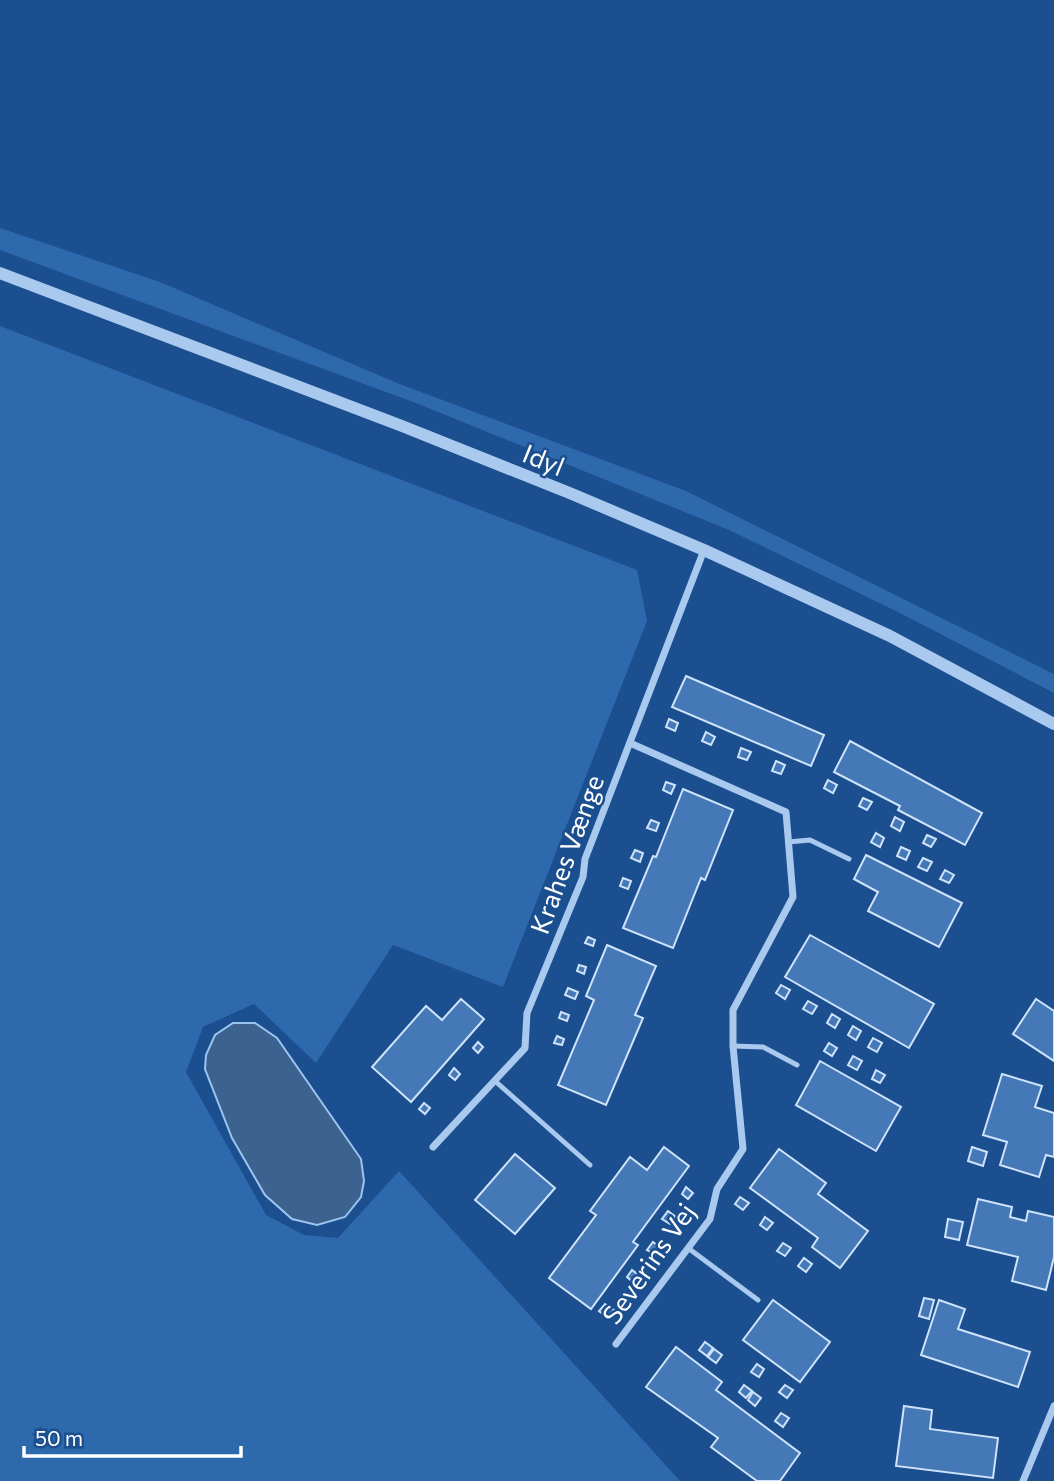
<svg xmlns="http://www.w3.org/2000/svg" width="1054" height="1481" font-family="Commissioner,sans-serif">
	<style>
		.green { fill: #2e69ad }
		.water { fill: #3c6290; stroke: #9cc4f0; stroke-width: 2 }
		.building { fill: #4478b7; stroke: #cfe3fa; stroke-width: 2 }
		.lines { fill: none; stroke-linecap: round; stroke-linejoin: round }
		.service { stroke: #a9c9ee; stroke-width: 5 }
		.minor { stroke: #a9c9ee; stroke-width: 7 }
		.tertiary { stroke: #a9c9ee; stroke-width: 12 }
		.labels { text-anchor: middle; dominant-baseline: central; stroke-width: 5; stroke-linejoin: round; paint-order: stroke }
		.street-label { font-size: 26px; fill: #fff; stroke: #1b4f8f }
	</style>
	<rect width="100%" height="100%" fill="#1b4f8f"/>
	<g class="green">
		<polygon points="0,228 160,282 397,383 686,491 1054,674 1054,693 898,612 729,530 416,403 0,250"/>
		<polygon points="0,326 637,570 647,621 503,987 393,945 316,1063 254,1004 203,1027 186,1072 266,1215 304,1235 338,1238 399,1171 680,1481 0,1481"/>
	</g>
	<polygon class="water" points="233,1023 255,1023 277,1038 361,1159 364,1181 361,1197 345,1217 317,1225 292,1219 265,1195 232,1138 205,1069 206,1055 215,1035"/>
	<g class="building">
		<polygon points="686,676 824,735 811,766 672,707"/>
		<polygon points="669,719 678,723 675,731 666,727"/>
		<polygon points="706,732 715,737 711,745 702,741"/>
		<polygon points="850,741 982,813 965,845 898,810 900,806 834,772"/>
		<polygon points="741,748 751,752 747,760 738,757"/>
		<polygon points="776,761 785,765 781,774 772,771"/>
		<polygon points="828,780 837,785 833,793 824,788"/>
		<polygon points="666,782 675,785 671,794 663,790"/>
		<polygon points="683,789 733,810 705,880 701,878 673,948 623,928 653,856 656,857"/>
		<polygon points="863,798 872,802 867,810 859,806"/>
		<polygon points="895,817 904,822 900,831 891,826"/>
		<polygon points="651,820 659,823 656,831 647,828"/>
		<polygon points="876,833 884,838 880,847 871,842"/>
		<polygon points="927,835 936,839 931,847 923,843"/>
		<polygon points="901,847 910,851 906,860 897,856"/>
		<polygon points="635,850 643,853 640,862 631,858"/>
		<polygon points="866,855 962,903 939,947 868,911 878,892 854,879"/>
		<polygon points="923,858 932,862 927,871 918,867"/>
		<polygon points="945,870 954,875 949,883 940,879"/>
		<polygon points="623,878 631,881 628,889 620,886"/>
		<polygon points="810,935 934,1004 909,1048 785,977"/>
		<polygon points="588,937 595,940 593,946 585,943"/>
		<polygon points="607,945 656,966 635,1015 643,1018 606,1105 558,1085 594,1000 586,996"/>
		<polygon points="579,965 586,967 584,974 577,971"/>
		<polygon points="781,985 790,990 785,999 776,993"/>
		<polygon points="568,988 578,992 575,999 565,995"/>
		<polygon points="461,999 484,1019 411,1102 372,1067 426,1006 442,1020"/>
		<polygon points="1036,999 1054,1011 1054,1061 1013,1034"/>
		<polygon points="808,1001 817,1006 812,1014 803,1009"/>
		<polygon points="561,1012 569,1015 567,1021 559,1018"/>
		<polygon points="832,1014 840,1019 835,1028 827,1023"/>
		<polygon points="853,1026 861,1031 856,1040 848,1035"/>
		<polygon points="557,1036 564,1039 562,1045 554,1043"/>
		<polygon points="873,1038 882,1043 877,1052 868,1047"/>
		<polygon points="478,1042 483,1047 478,1053 473,1048"/>
		<polygon points="829,1043 837,1048 832,1056 824,1051"/>
		<polygon points="853,1056 862,1061 857,1070 848,1065"/>
		<polygon points="820,1061 901,1107 876,1151 796,1105"/>
		<polygon points="454,1068 460,1074 455,1080 449,1075"/>
		<polygon points="876,1070 885,1075 880,1083 872,1079"/>
		<polygon points="1002,1074 1042,1086 1035,1107 1054,1113 1054,1157 1046,1155 1039,1177 1000,1165 1007,1142 983,1135"/>
		<polygon points="424,1103 430,1108 425,1114 419,1109"/>
		<polygon points="664,1147 689,1166 633,1242 638,1245 591,1309 549,1278 596,1215 590,1211 630,1157 647,1170"/>
		<polygon points="972,1147 987,1152 983,1166 968,1161"/>
		<polygon points="779,1149 826,1183 818,1194 868,1231 840,1268 812,1247 818,1238 750,1188"/>
		<polygon points="515,1154 555,1188 515,1234 475,1200"/>
		<polygon points="686,1187 693,1193 688,1199 682,1194"/>
		<polygon points="740,1197 749,1203 743,1210 735,1204"/>
		<polygon points="978,1199 1012,1207 1010,1217 1026,1221 1028,1211 1054,1217 1054,1257 1046,1290 1012,1281 1018,1257 967,1245"/>
		<polygon points="668,1211 676,1217 670,1224 662,1219"/>
		<polygon points="765,1217 773,1223 767,1230 760,1225"/>
		<polygon points="948,1219 963,1222 959,1240 945,1237"/>
		<polygon points="653,1242 661,1248 655,1255 647,1250"/>
		<polygon points="783,1243 791,1248 785,1256 777,1251"/>
		<polygon points="804,1258 812,1264 806,1272 798,1266"/>
		<polygon points="632,1270 640,1276 634,1283 627,1277"/>
		<polygon points="924,1298 934,1300 929,1319 919,1316"/>
		<polygon points="773,1300 830,1342 800,1382 743,1340"/>
		<polygon points="939,1300 965,1309 958,1329 1030,1352 1018,1387 921,1355"/>
		<polygon points="605,1304 614,1310 608,1318 599,1311"/>
		<polygon points="705,1342 713,1348 707,1356 699,1350"/>
		<polygon points="676,1347 722,1382 716,1390 800,1453 780,1481 757,1481 711,1447 718,1438 646,1387"/>
		<polygon points="714,1349 722,1355 716,1363 708,1357"/>
		<polygon points="757,1364 764,1369 759,1377 751,1372"/>
		<polygon points="744,1385 752,1391 746,1398 739,1392"/>
		<polygon points="785,1385 793,1390 787,1398 779,1392"/>
		<polygon points="753,1392 761,1398 755,1406 748,1400"/>
		<polygon points="904,1406 932,1410 930,1429 998,1438 993,1478 896,1466"/>
		<polygon points="781,1413 789,1418 783,1427 775,1421"/>
	</g>
	<g class="lines">
		<g class="service">
			<polyline points="788,842 810,840 849,859"/>
			<polyline points="733,1046 763,1047 797,1065"/>
			<polyline points="495,1081 590,1165"/>
			<polyline points="688,1248 758,1300"/>
		</g>
		<g class="minor">
			<polyline points="433,1147 525,1048 527,1013 583,877 585,859 704,550"/>
			<polyline points="616,1344 710,1219 717,1189 743,1149 733,1046 733,1010 793,897 786,812 630,743"/>
			<polyline points="1023,1481 1054,1406"/>
		</g>
		<polyline class="tertiary" points="0,273 402,426 572,494 704,550 890,636 1054,724"/>
	</g>
	<g class="labels">
		<g class="street-label">
			<text transform="translate(544 459) rotate(22)">Idyl</text>
			<text transform="translate(566 854) rotate(-70)">Krahes Vænge</text>
			<text transform="translate(648 1263) rotate(-55)">Severins Vej</text>
		</g>
	</g>
	<path d="M24 1446v10h217v-10" fill="none" stroke="#ffffff" stroke-width="3.5"/>
	<text x="35" y="1446" font-size="21" fill="#ffffff" stroke="#1b4f8f" stroke-width="5" paint-order="stroke">50 m</text>
</svg>
